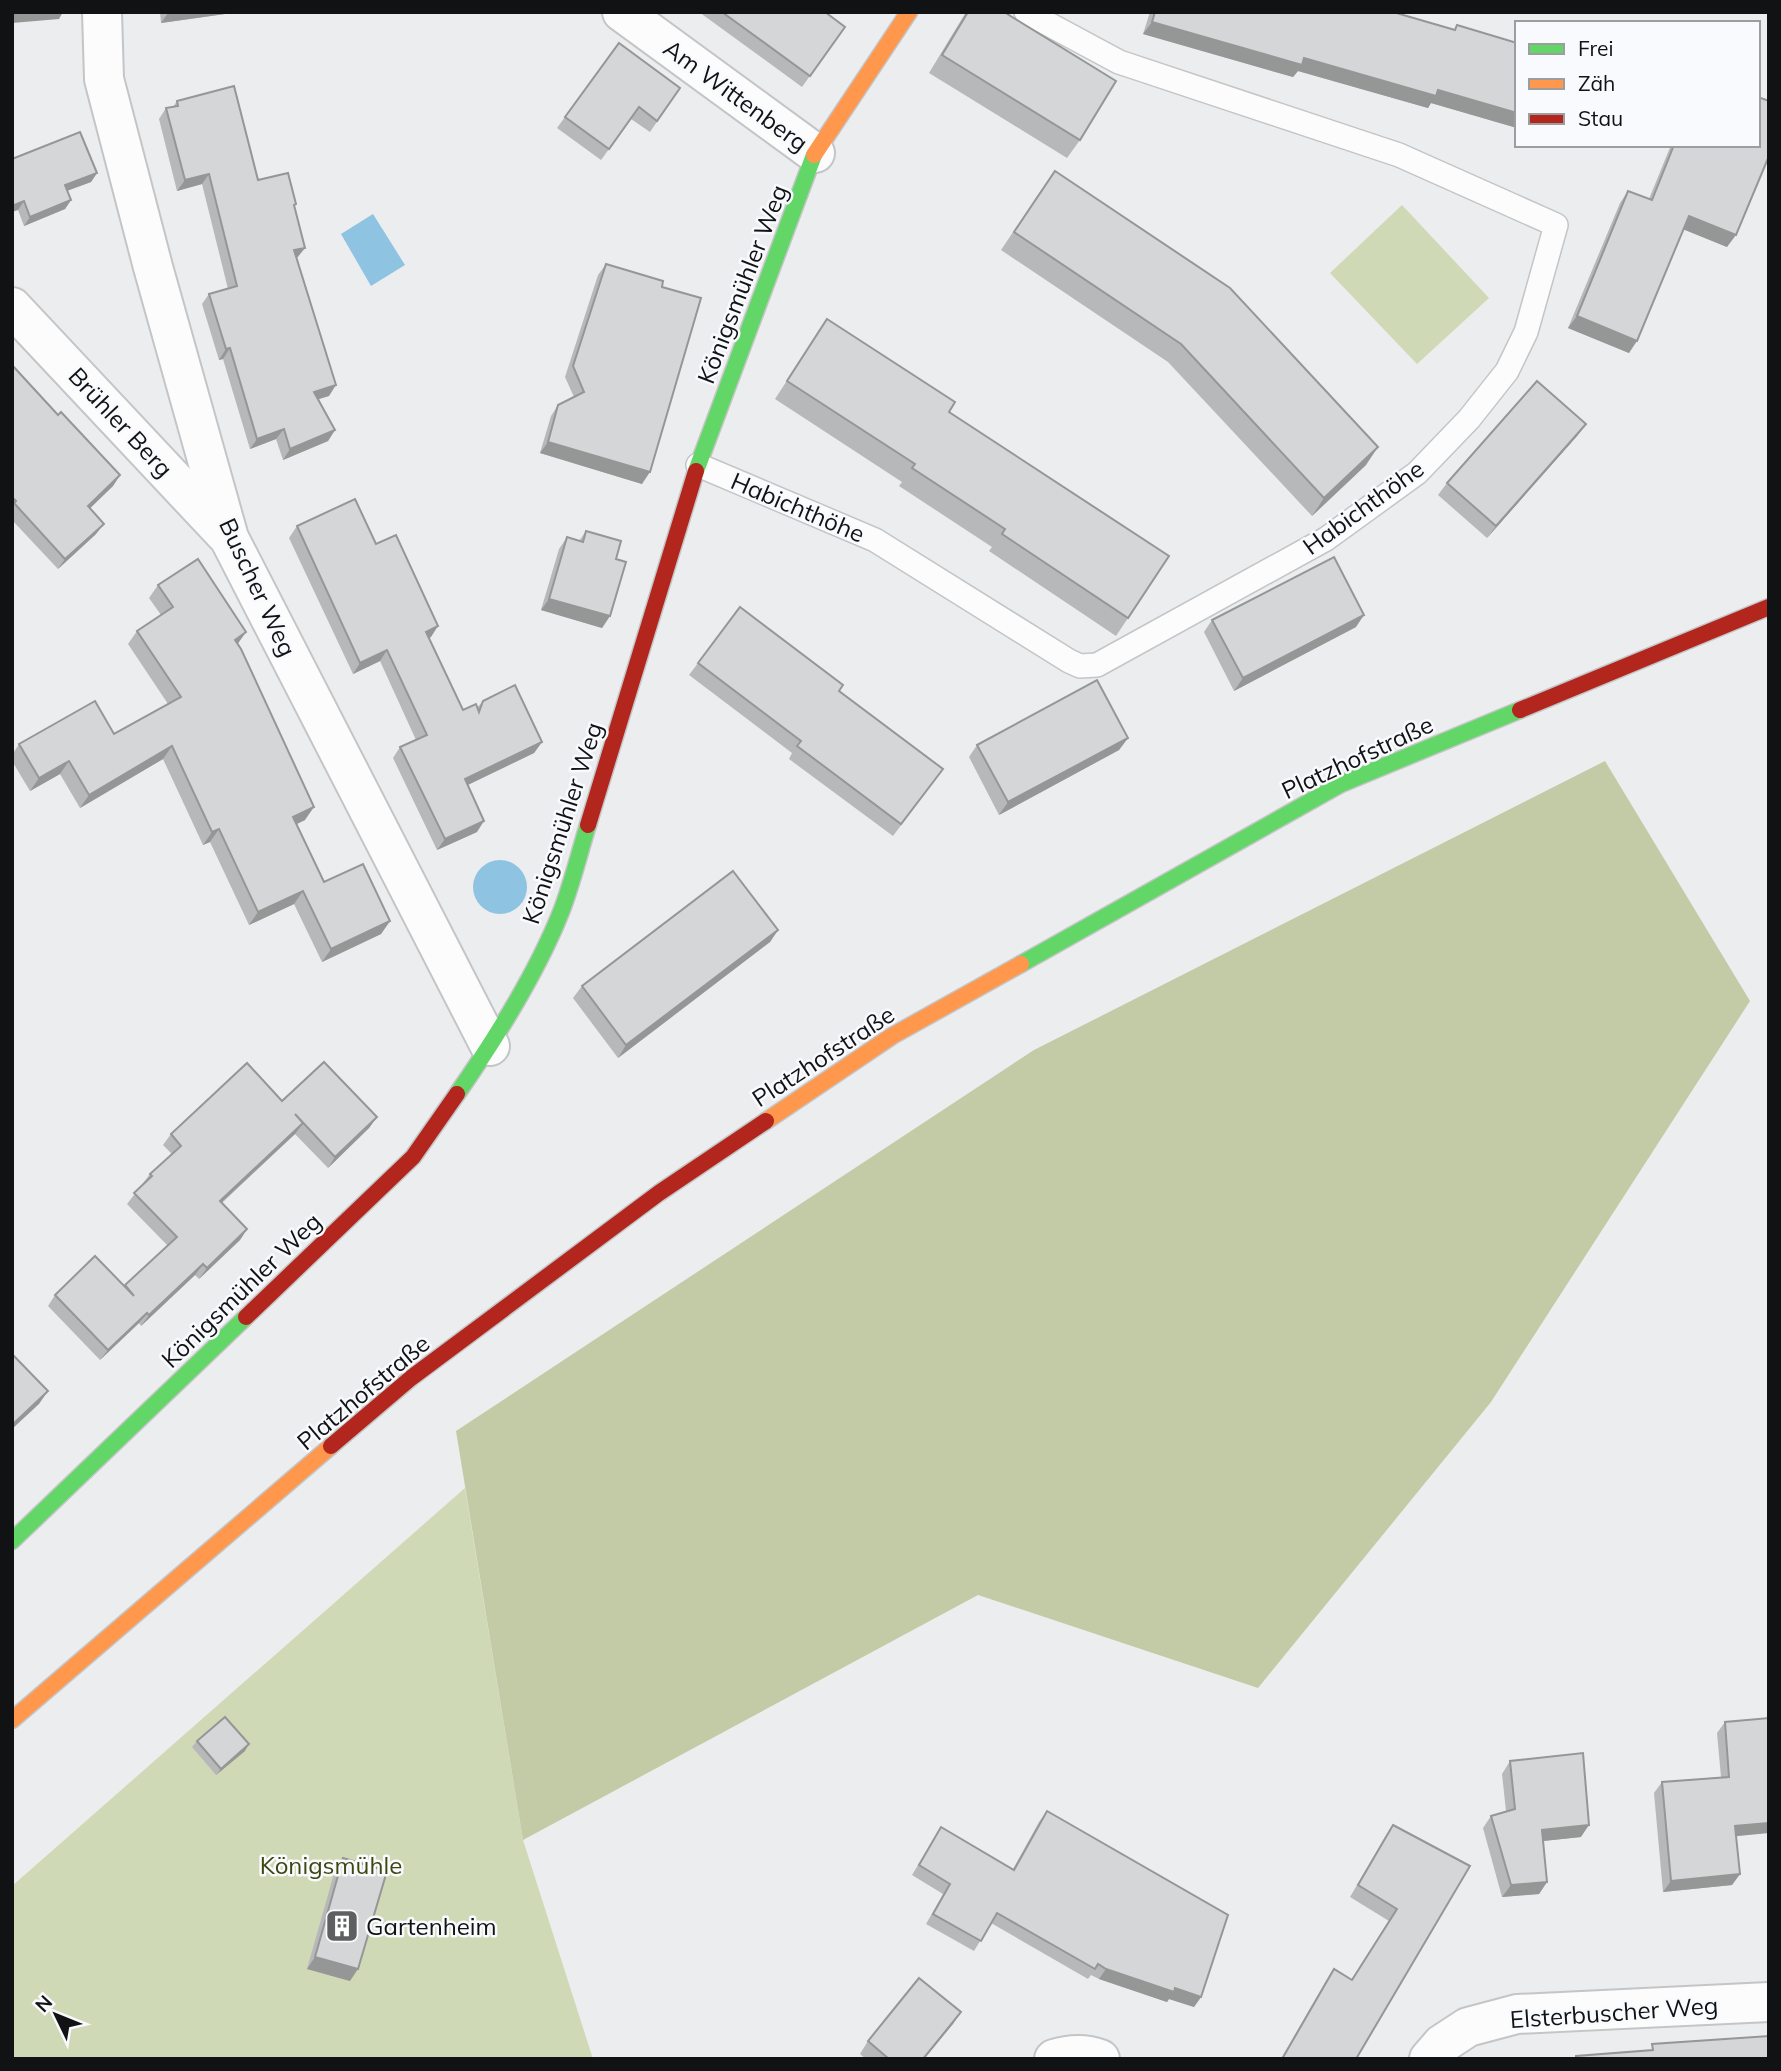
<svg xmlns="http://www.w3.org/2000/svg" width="1781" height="2071" font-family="Mulish,sans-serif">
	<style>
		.green { fill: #d0d9b5 }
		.forest { fill: #c2cba5 }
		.water { fill: #8fc3e2 }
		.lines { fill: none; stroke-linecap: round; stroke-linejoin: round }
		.lane-casing { stroke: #c4c5c6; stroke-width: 26 }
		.street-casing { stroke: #c4c5c6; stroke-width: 42 }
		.fast-casing { stroke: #c4c5c6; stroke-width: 19 }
		.slow-casing { stroke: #c4c5c6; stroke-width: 19 }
		.jam-casing { stroke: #c4c5c6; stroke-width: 19 }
		.lane { stroke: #fcfcfd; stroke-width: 23 }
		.street { stroke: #fcfcfd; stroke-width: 38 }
		.fast { stroke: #63d668; stroke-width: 16 }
		.slow { stroke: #ff974d; stroke-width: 16 }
		.jam { stroke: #b3261e; stroke-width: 16 }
		.wall { fill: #b7b8b9 }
		.shaded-wall { fill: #959696 }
		.building { fill: #d5d6d7; stroke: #959696; stroke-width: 2 }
		.labels { text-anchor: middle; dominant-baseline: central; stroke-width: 5; stroke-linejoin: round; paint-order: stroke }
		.street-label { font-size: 24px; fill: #111213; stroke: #f8fafd }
		.park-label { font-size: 24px; fill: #3d460f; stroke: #f8fafd }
		.poi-label { font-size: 24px; fill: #111213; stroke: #f8fafd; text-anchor: start }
	</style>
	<rect width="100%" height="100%" fill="#ecedef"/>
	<g class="green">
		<polygon points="1402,205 1489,298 1417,364 1330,273"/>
		<polygon points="465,1488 523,1840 593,2059 12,2059 12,1886"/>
	</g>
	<polygon class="forest" points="1605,761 1750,1001 1491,1402 1258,1688 978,1595 523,1840 456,1431 1034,1050"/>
	<g class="water">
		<polygon points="373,214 405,265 371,286 341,234"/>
		<circle cx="500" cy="887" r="27"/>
	</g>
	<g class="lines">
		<defs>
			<polyline id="lane" points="698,465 875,540 1069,661 1080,666 1097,665 1326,539 1417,473 1469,419 1507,371 1526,332 1556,225 1399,155 1119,62 1026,12"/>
			<g id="street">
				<polyline points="102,12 104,79 153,267 229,538 490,1046"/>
				<polyline points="622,12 815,153"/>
				<polyline points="12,307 225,534"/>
				<path d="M1054,2059C1070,2054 1084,2053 1100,2059"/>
				<polyline points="1429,2059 1442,2044 1468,2027 1517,2014 1769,2002"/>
			</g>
			<g id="fast">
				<polyline points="696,471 814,155"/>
				<polyline points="1021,964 1341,784 1520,710"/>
				<path d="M457,1094C496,1038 536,975 561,912C572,884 579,854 588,825"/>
				<polyline points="12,1541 246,1317"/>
			</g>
			<g id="slow">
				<polyline points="814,155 909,12"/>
				<polyline points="766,1121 892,1036 1021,964"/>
				<polyline points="12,1720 331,1446"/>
			</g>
			<g id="jam">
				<polyline points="1520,710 1769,607"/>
				<polyline points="588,825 696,471"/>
				<polyline points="246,1317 413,1157 457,1094"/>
				<polyline points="331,1446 411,1378 659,1193 766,1121"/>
			</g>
		</defs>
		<use href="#lane" class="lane-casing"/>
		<use href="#street" class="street-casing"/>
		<use href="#fast" class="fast-casing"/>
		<use href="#slow" class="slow-casing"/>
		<use href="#jam" class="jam-casing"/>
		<use href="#lane" class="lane"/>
		<use href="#street" class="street"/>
		<use href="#fast" class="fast"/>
		<use href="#slow" class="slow"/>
		<use href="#jam" class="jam"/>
	</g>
	<g class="wall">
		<polygon points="160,12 226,12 225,14 161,23"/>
		<polygon points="699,12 825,12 845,27 802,87"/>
		<polygon points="966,12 1004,12 1080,140 1067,158 929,73"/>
		<polygon points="1150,12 1393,12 1454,30 1457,25 1517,43 1517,128 1431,103 1428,108 1298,71 1293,77 1143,34"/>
		<polygon points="619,43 680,88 650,132 631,119 601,160 557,128"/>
		<polygon points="177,101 258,180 294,207 297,258 329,396 318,399 335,430 328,441 283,460 276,439 250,449 223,359 219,360 202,304 209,294 228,289 202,184 177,191 159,119 166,108 173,107"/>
		<polygon points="1671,145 1758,145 1727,247 1683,229 1629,353 1568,328 1620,203 1628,191 1649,199"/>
		<polygon points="12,159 97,173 91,182 67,191 71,200 65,209 24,226 18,210"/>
		<polygon points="1042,189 1366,465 1312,516 1168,362 1001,250"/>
		<polygon points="606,264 662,287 642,484 540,453 551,416 558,405 574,397 565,377 598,275"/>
		<polygon points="827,319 949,412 1128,618 1116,636 989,551 992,547 899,486 902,482 775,399"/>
		<polygon points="12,365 58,415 120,475 113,486 90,508 96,534 58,569 12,520"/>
		<polygon points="1586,424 1577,436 1487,538 1438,495 1447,483"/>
		<polygon points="297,526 376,544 431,637 429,638 463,710 477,708 483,701 542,742 534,753 468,785 477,832 437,850 393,758 400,747 416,740 380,661 353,674 289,538"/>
		<polygon points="586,531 610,616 602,628 541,610 559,549 567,537 579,541"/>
		<polygon points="158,585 238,644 305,820 297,824 324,882 390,921 381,934 322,962 294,904 249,925 210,842 203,845 163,759 80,808 60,774 30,791 12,761 12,755 19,744 114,734 168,704 128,644 137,631 161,615 149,598"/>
		<polygon points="1212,620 1356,627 1234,691 1204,632"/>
		<polygon points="698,663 839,691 943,769 893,836 789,759 792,753 689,675"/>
		<polygon points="1128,738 1119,750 999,815 969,757 977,745"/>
		<polygon points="778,930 770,942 618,1058 573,998 582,986"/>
		<polygon points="282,1101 377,1117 369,1128 328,1168 295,1134 222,1203 247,1229 240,1240 199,1279 195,1275 141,1326 139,1323 100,1360 48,1306 55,1295 125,1286 168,1246 127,1204 150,1174 172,1154 163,1145 171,1134"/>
		<polygon points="1725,1722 1740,1874 1732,1885 1663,1892 1654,1793 1662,1782 1721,1777 1717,1733"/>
		<polygon points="197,1741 245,1751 216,1775 192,1747"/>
		<polygon points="1510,1761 1581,1837 1543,1841 1547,1882 1539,1894 1502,1897 1483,1828 1491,1816 1506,1811 1502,1774"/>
		<polygon points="1047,1811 1201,1997 1194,2007 1169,1999 1167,2002 1099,1979 1091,1975 1088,1979 991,1923 974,1951 926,1924 943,1894 912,1875 941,1827 1013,1869 1039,1822"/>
		<polygon points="1393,1825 1470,1866 1356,2059 1281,2059 1326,1981 1334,1969 1351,1980 1389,1921 1350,1897 1385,1837"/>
		<polygon points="343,1858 350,1981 307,1969 335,1870"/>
		<polygon points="961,2012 924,2059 866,2059 860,2054 868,2041"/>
	</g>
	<g class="shaded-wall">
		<polygon points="12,12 63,12 59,19 12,23"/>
		<polygon points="176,12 226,12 225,14 161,23 168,13"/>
		<polygon points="1152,22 1438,90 1517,113 1517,128 1431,103 1428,108 1298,71 1293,77 1143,34"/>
		<polygon points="97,173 91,182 58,194 65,185"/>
		<polygon points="209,174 202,184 177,191 185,180"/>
		<polygon points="71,200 65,209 24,226 30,217"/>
		<polygon points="24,201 18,210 12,212 12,206"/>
		<polygon points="1689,216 1736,235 1727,247 1680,228"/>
		<polygon points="305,248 297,258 294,250"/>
		<polygon points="1577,316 1637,341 1629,353 1568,328"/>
		<polygon points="230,348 223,359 219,360 226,349"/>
		<polygon points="336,385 329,396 306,403 314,392"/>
		<polygon points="1586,424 1577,436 1487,538 1496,526"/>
		<polygon points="284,429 276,439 250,449 257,439"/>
		<polygon points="335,430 328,441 283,460 290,449"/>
		<polygon points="548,442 650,472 642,484 540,453"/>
		<polygon points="1378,447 1366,465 1312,516 1324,498"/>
		<polygon points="120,475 113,486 81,517 88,506"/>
		<polygon points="104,524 96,534 58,569 65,559"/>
		<polygon points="549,599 610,616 602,628 541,610"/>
		<polygon points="1364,615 1356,627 1234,691 1243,678"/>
		<polygon points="438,626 431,637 418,643 426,632"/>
		<polygon points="246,632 237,645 235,640"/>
		<polygon points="387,650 380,661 353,674 360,663"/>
		<polygon points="1128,738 1119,750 999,815 1008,802"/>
		<polygon points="542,742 534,753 457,790 465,779"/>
		<polygon points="172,746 163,759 80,808 89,795"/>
		<polygon points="69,761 60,774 30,791 39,778"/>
		<polygon points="314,807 305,820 284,830 293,817"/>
		<polygon points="484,821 477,832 437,850 445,839"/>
		<polygon points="219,829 210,842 203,845 212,832"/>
		<polygon points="303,891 294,904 249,925 258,912"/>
		<polygon points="390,921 381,934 322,962 331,949"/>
		<polygon points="778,930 770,942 618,1058 626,1045"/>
		<polygon points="377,1117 369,1128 328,1168 335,1157"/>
		<polygon points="303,1123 295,1134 212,1211 220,1201"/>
		<polygon points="247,1229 240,1240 199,1279 207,1268"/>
		<polygon points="203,1264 195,1275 141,1326 149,1315"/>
		<polygon points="147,1313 139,1323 100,1360 108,1350"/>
		<polygon points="48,1391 39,1404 12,1429 12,1425"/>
		<polygon points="249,1744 245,1751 216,1775 221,1769"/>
		<polygon points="1769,1823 1769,1833 1728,1837 1735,1826"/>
		<polygon points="1589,1825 1581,1837 1534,1842 1542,1830"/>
		<polygon points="1740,1874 1732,1885 1663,1892 1671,1881"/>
		<polygon points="1547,1882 1539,1894 1502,1897 1511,1885"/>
		<polygon points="315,1957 358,1969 350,1981 307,1969"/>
		<polygon points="1106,1969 1175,1988 1201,1997 1194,2007 1169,1999 1167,2002 1099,1979"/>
		<polygon points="961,2012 953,2024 924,2059 923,2059"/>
	</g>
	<g class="building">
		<polygon points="722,12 825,12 845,27 810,76"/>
		<polygon points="968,12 1004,12 1116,81 1080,140 942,55"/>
		<polygon points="1155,12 1393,12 1455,30 1457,25 1517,43 1517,113 1438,90 1436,96 1304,58 1302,65 1152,22"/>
		<polygon points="619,43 680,88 657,121 639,107 609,149 565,117"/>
		<polygon points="234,86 258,180 288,173 296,204 294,205 305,248 294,250 336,385 314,392 335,430 290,449 284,429 257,439 230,348 226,349 209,294 237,286 209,174 185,180 166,108 178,106 177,101"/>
		<polygon points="1758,97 1769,101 1769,156 1736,235 1689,216 1637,341 1577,316 1628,191 1652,200 1674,145 1758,145"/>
		<polygon points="80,132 97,173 65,185 71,200 30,217 24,201 12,206 12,159"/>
		<polygon points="1055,171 1230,288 1378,447 1324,498 1181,344 1014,232"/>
		<polygon points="606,264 663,281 662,287 701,298 650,472 548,442 558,405 584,392 573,366"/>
		<polygon points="827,319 955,402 949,412 1169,556 1128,618 1002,534 1005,529 912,468 915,464 787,381"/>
		<polygon points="12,365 58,415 61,412 120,475 88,506 104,524 65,559 14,503 16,501 12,497"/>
		<polygon points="1537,381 1586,424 1496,526 1447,483"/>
		<polygon points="355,499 376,544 396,535 438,626 426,632 463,710 476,704 479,712 483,701 515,685 542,742 465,779 484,821 445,839 400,747 427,735 387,650 360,663 297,526"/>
		<polygon points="586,531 621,541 616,559 626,562 610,616 549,599 567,537 583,542"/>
		<polygon points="1334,557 1364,615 1243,678 1212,620"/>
		<polygon points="198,559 246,632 235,640 241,649 314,807 293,817 324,882 363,864 390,921 331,949 303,891 258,912 219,829 212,832 172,746 89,795 69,761 39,778 19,744 95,701 114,734 181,697 137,631 173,607 158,585"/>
		<polygon points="740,607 843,685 839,691 943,769 901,824 797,746 801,741 698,663"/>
		<polygon points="1097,680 1128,738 1008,802 977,745"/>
		<polygon points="733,871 778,930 626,1045 582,986"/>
		<polygon points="324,1062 377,1117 335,1157 295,1114 303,1123 220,1201 247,1229 207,1268 203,1264 149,1315 147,1313 108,1350 55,1295 95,1256 134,1296 125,1285 177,1237 134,1193 152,1176 150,1174 181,1146 171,1134 247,1063 282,1101"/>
		<polygon points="12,1354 48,1391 12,1425"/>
		<polygon points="225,1717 249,1744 221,1769 197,1741"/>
		<polygon points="1769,1718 1769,1823 1735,1826 1740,1874 1671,1881 1662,1782 1729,1777 1725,1722"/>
		<polygon points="1583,1753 1589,1825 1542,1830 1547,1882 1511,1885 1491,1816 1515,1809 1510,1761"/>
		<polygon points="1047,1811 1228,1915 1201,1997 1175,1988 1174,1992 1106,1969 1098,1964 1095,1969 997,1913 981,1941 933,1914 950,1884 919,1865 941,1827 1014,1870"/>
		<polygon points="1393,1825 1470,1866 1356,2059 1282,2059 1334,1969 1352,1980 1397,1909 1358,1885"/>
		<polygon points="343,1858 387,1871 358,1969 315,1957"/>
		<polygon points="919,1978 961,2012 923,2059 889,2059 868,2041"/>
		<polygon points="1769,2036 1769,2059 1576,2059 1576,2056 1653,2050 1652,2044"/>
	</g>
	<defs>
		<symbol id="building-square" viewBox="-11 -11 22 22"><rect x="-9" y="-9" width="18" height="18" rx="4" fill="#5e5f60" stroke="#f8fafd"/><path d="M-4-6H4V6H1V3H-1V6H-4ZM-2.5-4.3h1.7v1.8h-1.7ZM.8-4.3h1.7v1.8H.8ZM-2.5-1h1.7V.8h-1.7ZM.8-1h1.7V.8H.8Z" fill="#fff"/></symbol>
	</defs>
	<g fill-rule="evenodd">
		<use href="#building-square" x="323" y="1907" width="38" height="38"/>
	</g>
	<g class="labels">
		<g class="street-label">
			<text transform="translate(736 95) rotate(36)">Am Wittenberg</text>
			<text transform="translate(742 284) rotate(-69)">Königsmühler Weg</text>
			<text transform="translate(121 422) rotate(47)">Brühler Berg</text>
			<text transform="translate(798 507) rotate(23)">Habichthöhe</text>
			<text transform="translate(1363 507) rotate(-36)">Habichthöhe</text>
			<text transform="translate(258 587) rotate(65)">Buscher Weg</text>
			<text transform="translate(1357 757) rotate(-25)">Platzhofstraße</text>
			<text transform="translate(562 823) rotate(-72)">Königsmühler Weg</text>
			<text transform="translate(823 1056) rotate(-33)">Platzhofstraße</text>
			<text transform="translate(241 1290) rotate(-44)">Königsmühler Weg</text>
			<text transform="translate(363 1392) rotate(-40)">Platzhofstraße</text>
			<text transform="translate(1614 2012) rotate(-4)">Elsterbuscher Weg</text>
		</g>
		<g class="park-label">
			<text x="331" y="1865">Königsmühle</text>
		</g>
		<g class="poi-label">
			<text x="366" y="1926">Gartenheim</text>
		</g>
	</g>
	<rect width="1781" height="2071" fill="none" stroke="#111213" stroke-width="28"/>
	<rect x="1515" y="21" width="245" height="126" fill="#f8fafd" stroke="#9c9d9f" stroke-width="2"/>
	<rect x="1529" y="44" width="35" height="10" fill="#63d668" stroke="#9c9d9f" stroke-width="2"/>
	<text x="1578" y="56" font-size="21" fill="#111213">Frei</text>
	<rect x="1529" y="79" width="35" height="10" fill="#ff974d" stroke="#9c9d9f" stroke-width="2"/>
	<text x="1578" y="91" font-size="21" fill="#111213">Zäh</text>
	<rect x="1529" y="114" width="35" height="10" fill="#b3261e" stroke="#9c9d9f" stroke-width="2"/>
	<text x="1578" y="126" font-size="21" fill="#111213">Stau</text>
	<g transform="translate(56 2015) rotate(313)" stroke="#f8fafd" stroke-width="5" paint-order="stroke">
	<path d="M0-5L12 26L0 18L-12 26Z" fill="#111213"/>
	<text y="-10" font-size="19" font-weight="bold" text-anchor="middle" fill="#111213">N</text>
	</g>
</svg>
